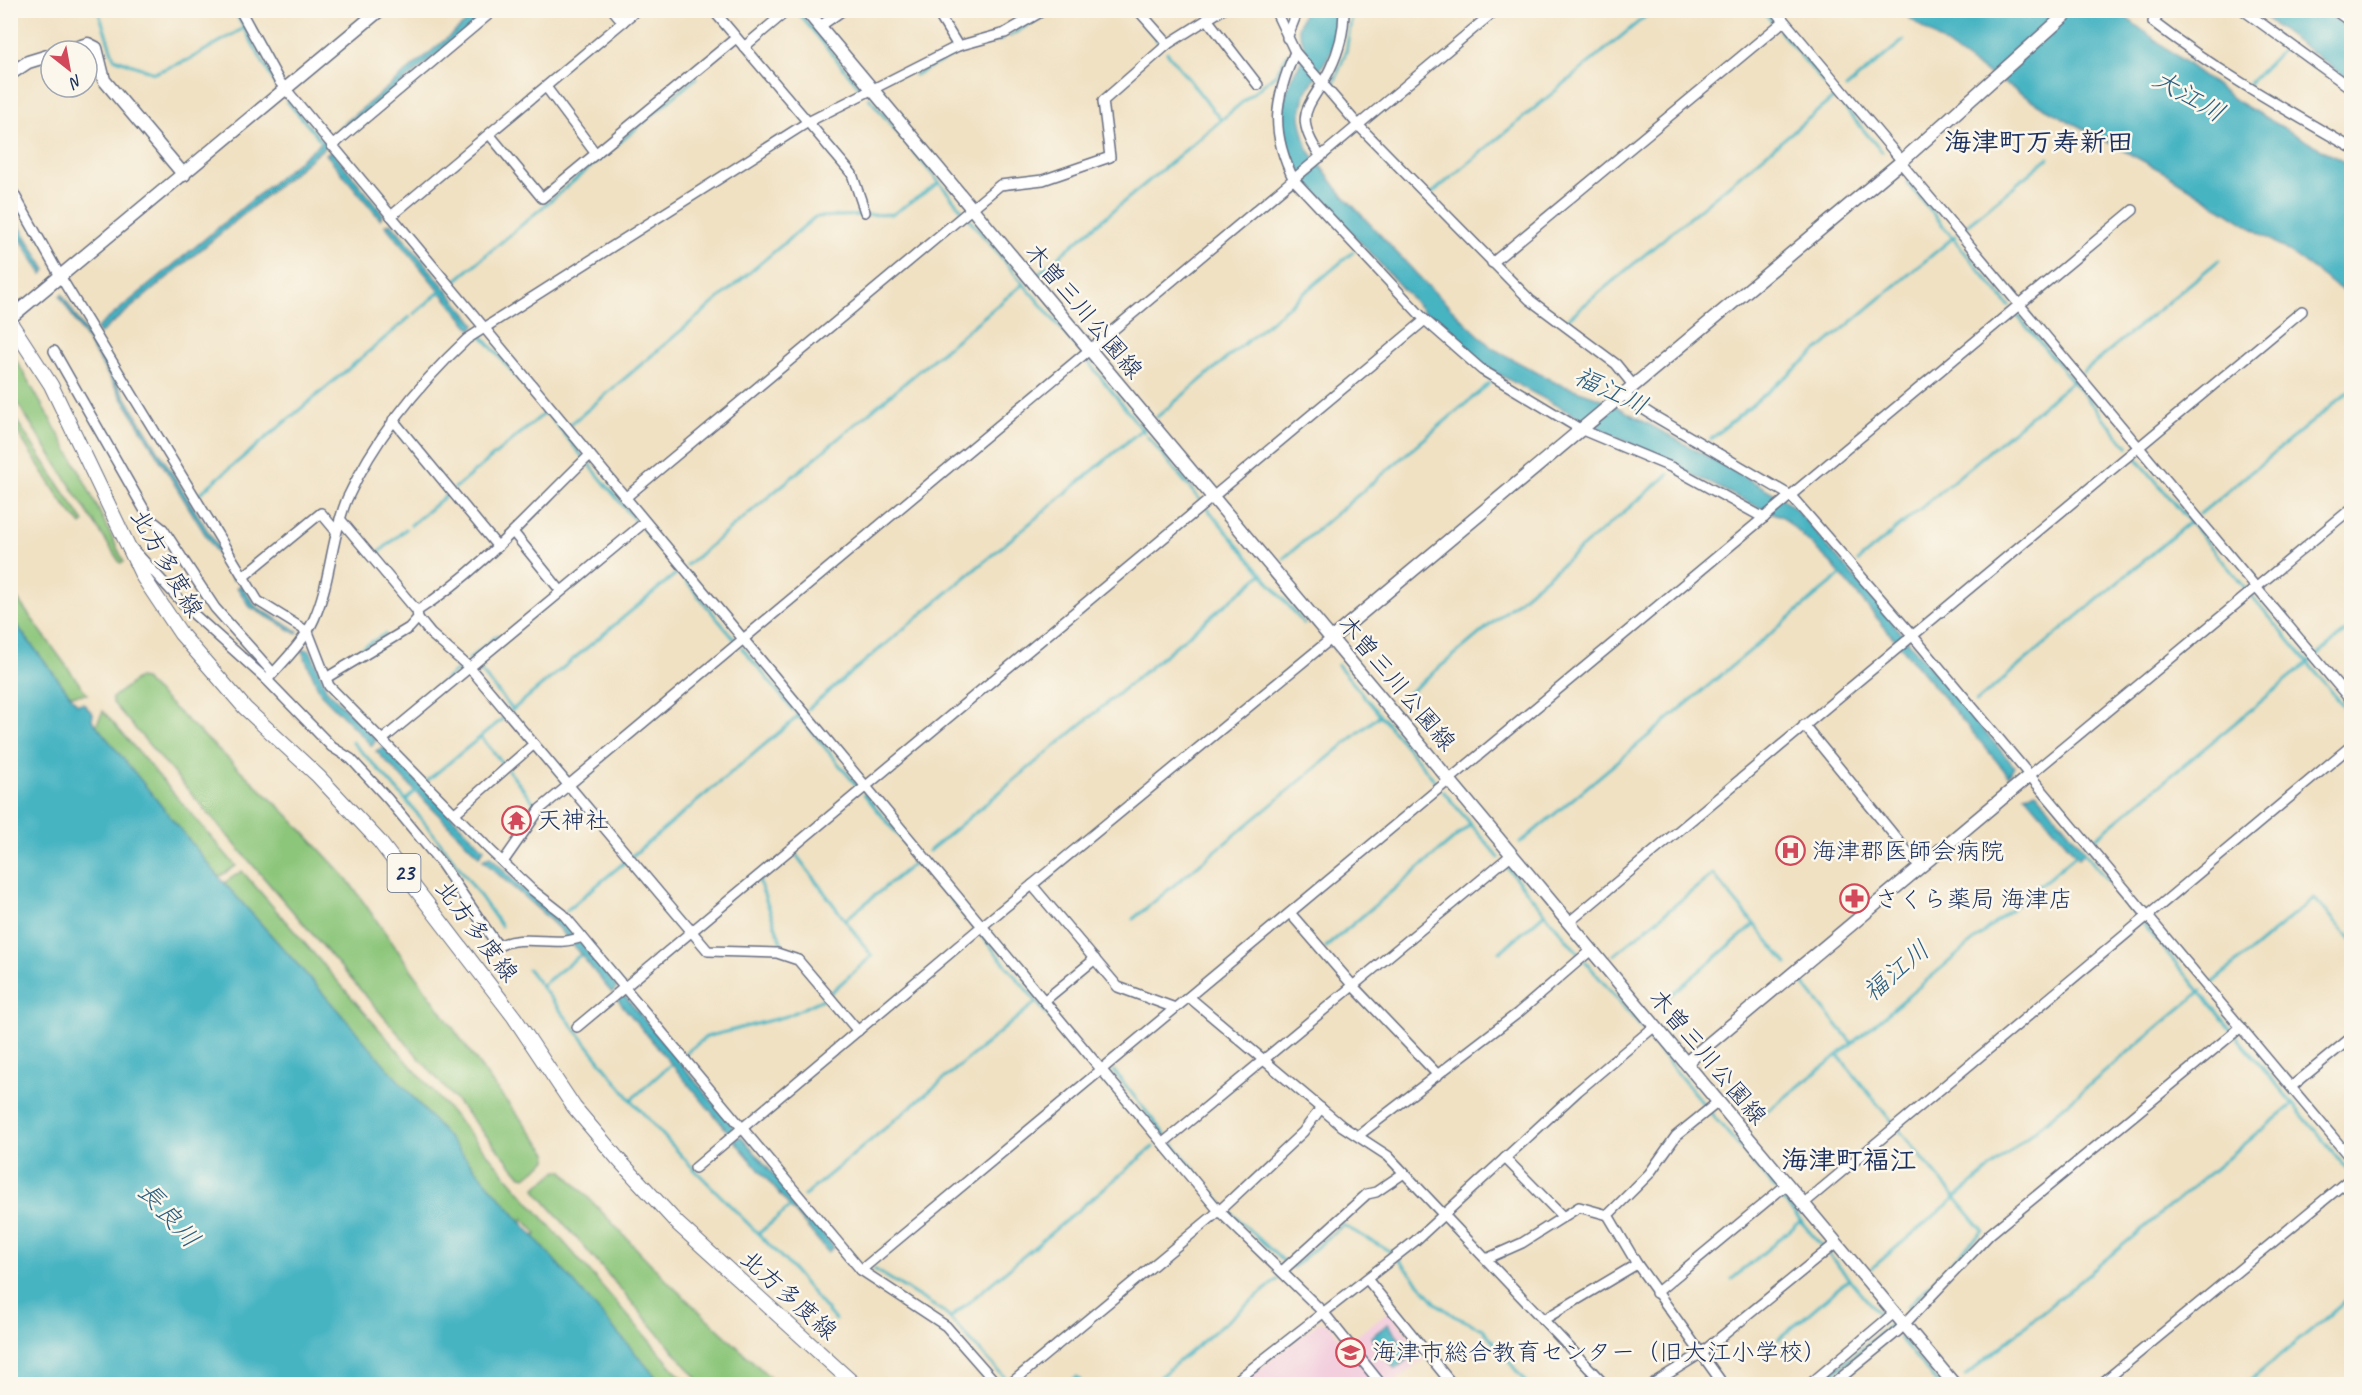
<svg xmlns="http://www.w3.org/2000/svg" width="2362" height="1395" font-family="Caveat,'Klee One',sans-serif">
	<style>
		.built { fill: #f3cfde }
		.green { fill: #8cc67a; stroke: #547a6c; stroke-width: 1.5 }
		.water { fill: #46b4c2; stroke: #307290; stroke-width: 1.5 }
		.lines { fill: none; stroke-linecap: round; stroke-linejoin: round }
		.stream { stroke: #46b4c2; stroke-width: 3 }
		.street-casing { stroke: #666d81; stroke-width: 12 }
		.secondary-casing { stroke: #666d81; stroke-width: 15 }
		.primary-casing { stroke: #666d81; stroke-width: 16 }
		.street { stroke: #fff; stroke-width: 9 }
		.secondary { stroke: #fff; stroke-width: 12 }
		.primary { stroke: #fff; stroke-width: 14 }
		.labels { text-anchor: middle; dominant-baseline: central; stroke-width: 5; stroke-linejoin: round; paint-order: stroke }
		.shield { fill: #fbf7ec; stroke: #5e6b89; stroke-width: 1.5 }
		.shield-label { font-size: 22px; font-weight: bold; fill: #1b2f5e }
		.street-label { font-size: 24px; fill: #1b2f5e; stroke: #fbf7ec }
		.poi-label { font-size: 24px; fill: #1b2f5e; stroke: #fbf7ec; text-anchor: start }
		.water-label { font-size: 26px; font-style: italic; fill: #2a5e81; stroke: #fbf7ec }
		.quarter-label { font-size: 27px; font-weight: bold; fill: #1b2f5e; stroke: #fbf7ec }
	</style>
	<rect width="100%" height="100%" fill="#fbf7ec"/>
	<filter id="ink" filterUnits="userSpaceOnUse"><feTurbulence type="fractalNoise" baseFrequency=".0167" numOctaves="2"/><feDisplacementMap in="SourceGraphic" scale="12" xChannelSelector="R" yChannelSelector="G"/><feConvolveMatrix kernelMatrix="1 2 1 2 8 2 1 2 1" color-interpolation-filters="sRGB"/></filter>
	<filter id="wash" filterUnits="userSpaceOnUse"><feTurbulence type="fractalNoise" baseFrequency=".008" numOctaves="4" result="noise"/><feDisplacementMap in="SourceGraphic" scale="24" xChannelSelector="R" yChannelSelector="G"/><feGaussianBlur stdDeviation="1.35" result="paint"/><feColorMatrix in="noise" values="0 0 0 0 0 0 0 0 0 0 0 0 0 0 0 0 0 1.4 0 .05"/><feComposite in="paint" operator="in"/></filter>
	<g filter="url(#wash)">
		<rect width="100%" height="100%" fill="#f0e1c3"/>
		<polygon class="built" points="1389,1311 1426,1358 1391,1384 1248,1384 1245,1380 1320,1322 1328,1323 1345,1345"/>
		<g class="green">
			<polygon points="10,349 78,468 124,562 120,563 11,393"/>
			<polygon points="10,411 84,522 81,525 62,502 11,422"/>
			<polygon points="10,589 87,694 70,695 11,618"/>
			<polygon points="138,678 143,679 287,814 347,879 495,1087 548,1153 547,1160 526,1177 521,1176 113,703 112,698"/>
			<polygon points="103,711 236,866 219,877 96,726"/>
			<polygon points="242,871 687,1384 662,1384 532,1237 537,1234 523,1218 521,1224 313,982 224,883"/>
			<polygon points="558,1170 563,1171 670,1284 777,1384 702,1384 536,1191 535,1188"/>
		</g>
		<g class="water">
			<polygon points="480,11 489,11 99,334 96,329"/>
			<path d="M1304,11H1339L1340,23L1333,49L1305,94L1300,118L1307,148L1339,191L1426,284L1492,348L1556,383L1605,400L1779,496L1796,509L2014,766L2009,776L1831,563L1783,517L1760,508L1602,430L1478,363L1452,341L1421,309L1313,190C1284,154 1272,124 1291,79C1295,69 1305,61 1305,50C1304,43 1299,35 1298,28Z"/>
			<polygon points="1900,11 2117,11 2238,102 2351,166 2351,297 2288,251 2169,175 2043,107 1974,65"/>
			<polygon points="2256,11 2323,11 2351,31 2351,81"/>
			<polygon points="332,151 383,214 380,219 326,154"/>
			<polygon points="11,212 46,270 42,274 11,223"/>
			<polygon points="391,223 475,324 472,330 385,225"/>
			<polygon points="62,294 236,577 233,580 60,296"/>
			<polygon points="241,585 255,606 298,631 297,634 250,607 237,587"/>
			<polygon points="11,618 77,704 83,703 93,714 92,720 219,877 313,982 662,1384 11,1384"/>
			<polygon points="301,649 310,650 326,689 376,740 372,746 321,694"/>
			<polygon points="383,747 484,849 479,856 376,751"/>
			<polygon points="2036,792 2085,851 2079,858 2025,795"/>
			<path d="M490,856L518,885L557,914L574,935L568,939C544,910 511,888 483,860Z"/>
			<polygon points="580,942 617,987 612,993 572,944"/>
			<polygon points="624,995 734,1128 729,1133 617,999"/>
			<polygon points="741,1136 834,1247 828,1252 734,1140"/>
			<polygon points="1388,1324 1412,1356 1395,1369 1371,1337"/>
		</g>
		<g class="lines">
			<g class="stream">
				<polyline points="98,10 114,58 154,73 188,60 244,28"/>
				<polyline points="234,10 275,84"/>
				<polyline points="796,10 860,88"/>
				<polyline points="1133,10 1161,45"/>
				<polyline points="1762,10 1773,23"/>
				<polyline points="1284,21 1288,10"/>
				<polyline points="1780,31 1882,152"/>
				<polyline points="1010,36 1053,10"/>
				<polyline points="964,50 1003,39"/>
				<polyline points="1167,52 1221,120"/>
				<polyline points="915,75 954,55"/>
				<polyline points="1334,83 1346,52 1352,15 1357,10"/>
				<polyline points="2250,83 2285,47"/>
				<polyline points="1846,88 1904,40"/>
				<polyline points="869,98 962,210"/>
				<polyline points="287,101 323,143"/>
				<polyline points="1907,182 2009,306"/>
				<polyline points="1431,194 1653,10"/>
				<polyline points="968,218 1080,351"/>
				<polyline points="1962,229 2048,158"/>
				<polyline points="1039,273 1276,74 1288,54"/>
				<polyline points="454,282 696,78"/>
				<polyline points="414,314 442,290"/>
				<polyline points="2016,314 2128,447"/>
				<polyline points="1565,321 1838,94"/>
				<polyline points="481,335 535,399"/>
				<polyline points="1086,359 1144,432"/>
				<polyline points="2083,372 2219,260"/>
				<polyline points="543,408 582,456"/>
				<polyline points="1157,417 1353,252"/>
				<polyline points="571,424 815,217 893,214 939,183"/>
				<polyline points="1147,436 1200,500"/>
				<polyline points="1711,439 1955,236"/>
				<polyline points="2134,455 2246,589"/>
				<polyline points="589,464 637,523"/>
				<polyline points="455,488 546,412"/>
				<polyline points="198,495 410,317"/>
				<polyline points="1207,508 1304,624"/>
				<polyline points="2200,514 2352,389"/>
				<polyline points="411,525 449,493"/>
				<polyline points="643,529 734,639"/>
				<polyline points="376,555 406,529"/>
				<polyline points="1284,558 1490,383"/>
				<polyline points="1858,561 2075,379"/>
				<polyline points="687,565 1023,284"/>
				<polyline points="2252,596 2352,716"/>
				<polyline points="742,648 793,710"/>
				<polyline points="2317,655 2352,626"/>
				<polyline points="469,659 498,635"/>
				<polyline points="1338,665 1436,782"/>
				<polyline points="327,669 385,634"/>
				<polyline points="479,669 513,710"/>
				<polyline points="1402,699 1669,474"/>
				<polyline points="1976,702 2192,520"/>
				<polyline points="808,709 1146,426"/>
				<polyline points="511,711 678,572"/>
				<polyline points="797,714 857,786"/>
				<polyline points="382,732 463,665"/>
				<polyline points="481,737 504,765"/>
				<path d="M352,742C409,798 456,860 501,926"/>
				<polyline points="508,770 536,805"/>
				<polyline points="428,780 506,716"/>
				<polyline points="1443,791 1499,858"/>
				<polyline points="864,794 974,927"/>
				<polyline points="407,799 418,789"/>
				<polyline points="2092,841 2310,661"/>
				<polyline points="1520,843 1848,569"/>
				<polyline points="929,851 1262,574"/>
				<polyline points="2080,853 2085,853 2136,916"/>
				<polyline points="632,856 801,714"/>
				<polyline points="789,856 794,852 845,920"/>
				<polyline points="1505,865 1578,953"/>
				<polyline points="761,879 759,881 783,947"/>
				<polyline points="566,911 626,861"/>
				<polyline points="1133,919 1380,715"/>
				<polyline points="2144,925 2231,1029"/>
				<polyline points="981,935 1089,1065"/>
				<polyline points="1326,947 1471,824"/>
				<polyline points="1500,952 1545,913"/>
				<polyline points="1614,955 1713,874 1787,964"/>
				<polyline points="1585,961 1641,1027"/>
				<polyline points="528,969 541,986 579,956"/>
				<polyline points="1801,981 1851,1042"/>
				<polyline points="2211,984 2314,898 2352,940"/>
				<polyline points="541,986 631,1100 691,1166 788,1264 835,1320"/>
				<polyline points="830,993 872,956 845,920 918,860"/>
				<polyline points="1659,1005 1754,925"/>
				<polyline points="2237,1037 2347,1169"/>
				<polyline points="1650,1040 1705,1106"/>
				<polyline points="686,1053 706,1037 787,1016 825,998"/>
				<polyline points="1114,1071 1165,1135"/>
				<polyline points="631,1100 670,1065"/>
				<polyline points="1711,1113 1775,1189"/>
				<polyline points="1755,1121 1838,1055"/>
				<polyline points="1892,1122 1838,1055 2083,849"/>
				<polyline points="1899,1130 1983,1231 1907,1307"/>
				<polyline points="1173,1144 1221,1202"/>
				<polyline points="804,1196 1036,1002"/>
				<polyline points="1781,1197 1823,1248"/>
				<polyline points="1228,1210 1284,1262"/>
				<polyline points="758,1234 796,1202"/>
				<polyline points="1829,1255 1882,1318"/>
				<polyline points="1399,1260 1436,1303 1454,1316 1483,1329 1527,1384"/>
				<polyline points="1293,1267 1343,1225 1393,1253"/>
				<polyline points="1872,1268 2202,990"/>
				<polyline points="874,1269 944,1312 1010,1383"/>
				<polyline points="1732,1279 1801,1221"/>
				<polyline points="950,1318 1153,1147"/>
				<polyline points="1899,1337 1938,1384"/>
				<polyline points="1779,1339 1849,1279"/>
				<polyline points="1965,1376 2293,1104"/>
				<polyline points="1067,1384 1077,1377 1083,1384"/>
				<polyline points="1151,1384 1278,1279"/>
				<polyline points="1820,1384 1892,1323"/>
				<polyline points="2246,1384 2352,1296"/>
			</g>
		</g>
	</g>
	<g filter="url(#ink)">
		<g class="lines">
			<defs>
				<g id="street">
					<polyline points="240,10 279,81 1219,1211 1324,1313 1381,1384"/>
					<polyline points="613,10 623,22"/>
					<polyline points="713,10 852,174 865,212"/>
					<polyline points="936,10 958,46"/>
					<polyline points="1138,10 1168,44"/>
					<polyline points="1275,10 1295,52 1359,126 1530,300 1616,364 1633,385"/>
					<polyline points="1775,10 1902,161"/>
					<path d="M2163,10L2153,22C2215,70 2283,108 2352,148"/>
					<polyline points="2243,10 2352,89"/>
					<polyline points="2334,10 2352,23"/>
					<polyline points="1207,19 1258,85"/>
					<polyline points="819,27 843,10"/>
					<polyline points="1287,38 1298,10"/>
					<polyline points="744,47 788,10"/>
					<path d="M1295,52C1274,100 1270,132 1294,180L1425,320L1482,370L1580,429L1673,468L1764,518"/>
					<polyline points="546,87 596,154"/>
					<polyline points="489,134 542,198 736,38"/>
					<polyline points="332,146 494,10"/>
					<path d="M1321,157C1290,112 1311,108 1330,69C1339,51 1344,31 1344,10"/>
					<polyline points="1900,162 2352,702"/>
					<polyline points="10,187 60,276 258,601 308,632 329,686 490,850 531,889 563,914 861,1270 946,1326 997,1384"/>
					<polyline points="391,216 637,10"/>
					<polyline points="1492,263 1784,21"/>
					<polyline points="54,351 149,518 163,529 215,608 273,673"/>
					<polyline points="1624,393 1632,402 1654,416 1791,496 1912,635 2352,1160"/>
					<polyline points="393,420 498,547"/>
					<polyline points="625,498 1000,185 1043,180 1110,157 1103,101 1168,44 1222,10"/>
					<polyline points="340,519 417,611"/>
					<polyline points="513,532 560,590"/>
					<path d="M131,547L188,609L267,680C284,661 304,642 314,619C331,581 331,537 347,499C375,438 418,385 467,339L808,122L958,46L1005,33L1044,10"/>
					<polyline points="243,577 321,513 336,531"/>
					<polyline points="418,618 431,634 470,668 708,951 777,953 798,960 858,1031"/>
					<path d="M326,678L409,628L418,618L417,611C483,569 533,509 590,455"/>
					<path d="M267,680L332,747L351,759L388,799L441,863L498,946C525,933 555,948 582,937"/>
					<polyline points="1804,725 1920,867"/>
					<polyline points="382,740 645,522"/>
					<polyline points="2030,775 2352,508"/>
					<polyline points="455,813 534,744"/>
					<polyline points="503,862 540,809 1496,10"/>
					<polyline points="1032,885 1118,987 1175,1008"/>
					<polyline points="1290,913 1354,987 1438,1075"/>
					<polyline points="1568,923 2302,311"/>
					<polyline points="1189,997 1342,1126 1388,1156 1604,1384"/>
					<polyline points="1044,1001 1095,959"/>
					<polyline points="577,1027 1425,320"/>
					<polyline points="2291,1087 2352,1037"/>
					<polyline points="1359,1135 1518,1013 1591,950"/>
					<polyline points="1163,1143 1511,855"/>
					<polyline points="1505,1158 1563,1217"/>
					<polyline points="695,1168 981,927 1332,638"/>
					<polyline points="1802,1205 2352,745"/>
					<polyline points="1486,1259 1522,1243 1579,1207 1608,1215"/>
					<polyline points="1637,1264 1723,1384"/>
					<polyline points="861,1270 2133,210"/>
					<polyline points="1282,1271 1367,1194 1376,1192 1404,1173"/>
					<polyline points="1367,1279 1452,1384"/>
					<polyline points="1656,1293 1786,1185"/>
					<polyline points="1543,1320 1637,1264 1608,1215 1649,1174 1676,1136 1718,1102"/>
					<polyline points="1010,1384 1219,1211 1303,1132 1321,1108"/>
					<polyline points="1232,1384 1415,1241 1578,1091 1655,1026"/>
					<polyline points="1652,1384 1700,1354 1835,1244"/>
					<polyline points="1810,1384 1894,1313"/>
					<polyline points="1833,1384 1898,1331 1990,1234 2241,1027"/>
					<polyline points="2101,1384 2352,1177"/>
				</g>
				<g id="secondary">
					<polyline points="806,10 1954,1384"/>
					<polyline points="65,51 88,44 96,48 104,80 184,175"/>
					<polyline points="10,74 28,62 51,55"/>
					<polyline points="10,318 380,10"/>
					<polyline points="1332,638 1902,161 2071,10"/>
					<polyline points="1686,1063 2030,775"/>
				</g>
				<polyline id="primary" points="10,322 51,385 143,577 181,634 245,708 318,776 379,841 514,1017 574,1107 618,1159 678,1224 854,1384"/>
			</defs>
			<use href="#street" class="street-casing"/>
			<use href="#secondary" class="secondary-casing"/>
			<use href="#primary" class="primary-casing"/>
			<use href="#street" class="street"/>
			<use href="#secondary" class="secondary"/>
			<use href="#primary" class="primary"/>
		</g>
	</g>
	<defs>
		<symbol id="temple-ring" viewBox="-11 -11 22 22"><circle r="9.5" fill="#fbf7ec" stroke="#d1495b" stroke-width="1.5"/><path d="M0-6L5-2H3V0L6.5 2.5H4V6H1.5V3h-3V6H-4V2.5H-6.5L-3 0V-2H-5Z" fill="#d1495b"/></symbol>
		<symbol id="hospital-ring" viewBox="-11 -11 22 22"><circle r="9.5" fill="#fbf7ec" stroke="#d1495b" stroke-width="1.5"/><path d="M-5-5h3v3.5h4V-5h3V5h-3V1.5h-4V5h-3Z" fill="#d1495b"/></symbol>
		<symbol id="pharmacy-ring" viewBox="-11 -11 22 22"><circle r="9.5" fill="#fbf7ec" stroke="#d1495b" stroke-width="1.5"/><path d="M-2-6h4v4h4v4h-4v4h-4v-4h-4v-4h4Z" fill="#d1495b"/></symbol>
		<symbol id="school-ring" viewBox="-11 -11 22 22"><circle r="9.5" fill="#fbf7ec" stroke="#d1495b" stroke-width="1.5"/><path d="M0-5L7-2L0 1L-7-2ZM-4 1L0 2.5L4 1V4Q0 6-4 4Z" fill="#d1495b"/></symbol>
	</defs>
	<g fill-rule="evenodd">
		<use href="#temple-ring" x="500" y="804" width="33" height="33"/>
		<use href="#hospital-ring" x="1774" y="834" width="33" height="33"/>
		<use href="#pharmacy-ring" x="1838" y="882" width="33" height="33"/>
		<use href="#school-ring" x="1334" y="1336" width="33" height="33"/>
	</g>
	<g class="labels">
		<rect class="shield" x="387.5" y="854" width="33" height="38" rx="4.5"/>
		<g class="shield-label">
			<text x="404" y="873">23</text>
		</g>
		<g class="street-label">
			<text transform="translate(1084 311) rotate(50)">木曽三川公園線</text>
			<text transform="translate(167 563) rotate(60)">北方多度線</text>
			<text transform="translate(1397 683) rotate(50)">木曽三川公園線</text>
			<text transform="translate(477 931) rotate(53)">北方多度線</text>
			<text transform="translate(1708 1057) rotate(50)">木曽三川公園線</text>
			<text transform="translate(789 1295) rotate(42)">北方多度線</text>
		</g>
		<g class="poi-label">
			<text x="537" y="820">天神社</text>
			<text x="1812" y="851">海津郡医師会病院</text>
			<text x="1875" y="899">さくら薬局 海津店</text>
			<text x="1372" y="1352">海津市総合教育センター（旧大江小学校）</text>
		</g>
		<g class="water-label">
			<text transform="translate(2189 96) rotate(30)">大江川</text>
			<text transform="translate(1611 391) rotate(26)">福江川</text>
			<text transform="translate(1896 971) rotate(-40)">福江川</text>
			<text transform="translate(169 1215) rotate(48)">長良川</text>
		</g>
		<g class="quarter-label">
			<text x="2039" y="142">海津町万寿新田</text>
			<text x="1849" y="1160">海津町福江</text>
		</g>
	</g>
	<rect width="2362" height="1395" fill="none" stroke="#fbf7ec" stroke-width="36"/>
	<g transform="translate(69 69) rotate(149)"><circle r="28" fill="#fbf7ec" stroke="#a1a7b3" stroke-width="1.5"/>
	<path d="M0-4.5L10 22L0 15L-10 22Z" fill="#d1495b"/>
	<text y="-9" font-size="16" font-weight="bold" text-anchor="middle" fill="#1b2f5e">N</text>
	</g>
</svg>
